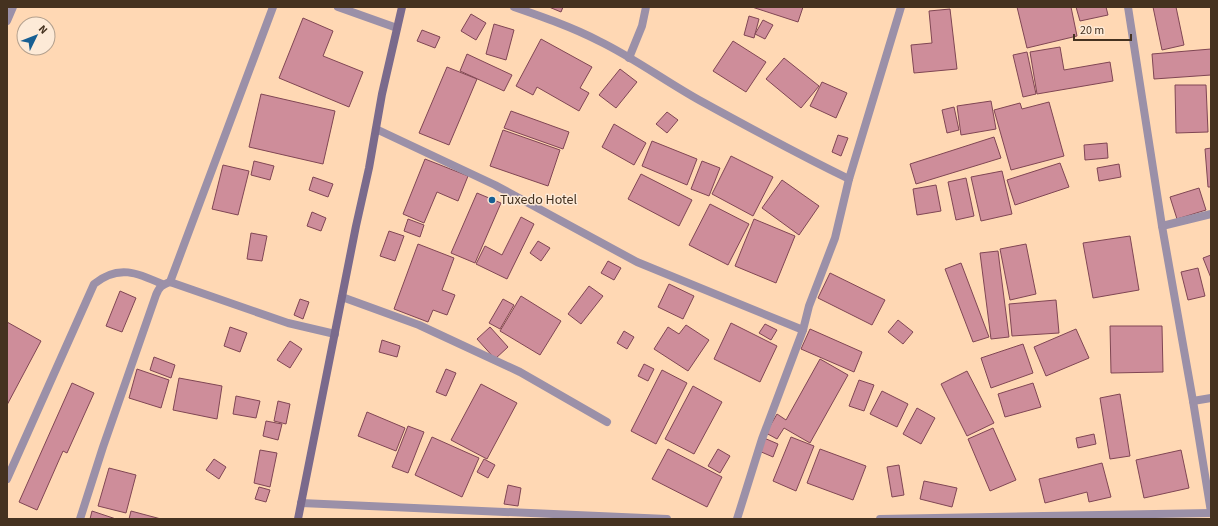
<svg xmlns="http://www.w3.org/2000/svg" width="1218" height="526" font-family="'Source Sans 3',sans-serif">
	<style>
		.building { fill: #ce8d9a; stroke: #804654 }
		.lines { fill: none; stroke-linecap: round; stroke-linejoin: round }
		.service { stroke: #9b90a8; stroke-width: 8 }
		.minor { stroke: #9b90a8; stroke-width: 8 }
		.secondary { stroke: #7a6a8c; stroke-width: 8 }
		.poi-dot { fill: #175f93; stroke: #fdead7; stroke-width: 1.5 }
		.labels { text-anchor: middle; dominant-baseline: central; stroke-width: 3; stroke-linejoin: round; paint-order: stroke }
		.poi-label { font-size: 14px; fill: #453220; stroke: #fdead7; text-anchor: start }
	</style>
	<rect width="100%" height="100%" fill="#ffd8b4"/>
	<g class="building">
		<polygon points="549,7 563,7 561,12"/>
		<polygon points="752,7 803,7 798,22"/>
		<polygon points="1017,7 1071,7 1077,36 1027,48"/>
		<polygon points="1076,7 1106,7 1108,15 1080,21"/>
		<polygon points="1153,7 1176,7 1184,45 1162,50"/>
		<polygon points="950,9 957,69 914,73 911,45 932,43 929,11"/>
		<polygon points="471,14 486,23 476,40 461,31"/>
		<polygon points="749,16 759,19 754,38 744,35"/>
		<polygon points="303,18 333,31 323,56 363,72 349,107 279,78"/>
		<polygon points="763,20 773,25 765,39 755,34"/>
		<polygon points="494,24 514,30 506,60 486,54"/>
		<polygon points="422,30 440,37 435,48 417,41"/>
		<polygon points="541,39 592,67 580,88 589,93 579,111 537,87 533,95 516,86"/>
		<polygon points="733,41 766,62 746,92 713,71"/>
		<polygon points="1060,47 1064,70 1110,62 1113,81 1037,94 1030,52"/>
		<polygon points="1211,49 1211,75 1154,79 1152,54"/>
		<polygon points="1027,52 1036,94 1023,97 1013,55"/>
		<polygon points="467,54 512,75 504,91 460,71"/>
		<polygon points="784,58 819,86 801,108 766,79"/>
		<polygon points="447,67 477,79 449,145 419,133"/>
		<polygon points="620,69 637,82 616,108 599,95"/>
		<polygon points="822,82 847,93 836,118 810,106"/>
		<polygon points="1175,85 1206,85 1208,132 1176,133"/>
		<polygon points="261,94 335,111 323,164 249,147"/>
		<polygon points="991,101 996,129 961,135 957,106"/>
		<polygon points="1049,102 1064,156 1011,170 994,110 1020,103 1022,109"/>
		<polygon points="954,107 959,130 947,133 942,110"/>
		<polygon points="511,111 569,132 563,149 504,128"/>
		<polygon points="667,112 678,120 667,133 656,124"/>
		<polygon points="614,124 646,143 634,165 602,147"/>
		<polygon points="503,130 560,150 548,186 490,166"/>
		<polygon points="838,135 848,138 841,156 832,152"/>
		<polygon points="994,137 1001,158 916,184 910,164"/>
		<polygon points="652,141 697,159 687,185 642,166"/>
		<polygon points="1107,143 1108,158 1085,160 1084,145"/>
		<polygon points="1211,148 1211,187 1208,187 1205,149"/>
		<polygon points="731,156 773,177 753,216 712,194"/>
		<polygon points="425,159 468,176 458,201 437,192 424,223 403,214"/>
		<polygon points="254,161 274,166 270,180 251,175"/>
		<polygon points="702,161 720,168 709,196 691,189"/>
		<polygon points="1060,163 1069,187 1015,205 1007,180"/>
		<polygon points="1119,164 1121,177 1099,181 1097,168"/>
		<polygon points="223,165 249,171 238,215 212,209"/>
		<polygon points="1002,171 1012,214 981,221 971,177"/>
		<polygon points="641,174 692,200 679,226 628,199"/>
		<polygon points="313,177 333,184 328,197 309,190"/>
		<polygon points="966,178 974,216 956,220 948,182"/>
		<polygon points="782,180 819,206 799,235 762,208"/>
		<polygon points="936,185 941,211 917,215 913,189"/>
		<polygon points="1199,188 1206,210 1177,219 1170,197"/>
		<polygon points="477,193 501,203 475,263 451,253"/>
		<polygon points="710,204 749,224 728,265 689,245"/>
		<polygon points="312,212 326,218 321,231 307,226"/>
		<polygon points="521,217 534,224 507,279 476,264 485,246 502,255"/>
		<polygon points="408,219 424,225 420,237 404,231"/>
		<polygon points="754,219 795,236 776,283 735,266"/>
		<polygon points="389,231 404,236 395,261 380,256"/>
		<polygon points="251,233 267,236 262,261 247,259"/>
		<polygon points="1130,236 1139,290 1093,298 1083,243"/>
		<polygon points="538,241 550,248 541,261 530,253"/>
		<polygon points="418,244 454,258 442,290 455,295 447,315 433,310 428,322 394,309"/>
		<polygon points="1026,244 1036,294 1010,300 1000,249"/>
		<polygon points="998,251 1009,337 991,339 980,253"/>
		<polygon points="1211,255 1211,278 1203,258"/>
		<polygon points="608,261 621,268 614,280 601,273"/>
		<polygon points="961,263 989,337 973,342 945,269"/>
		<polygon points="1198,268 1205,296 1188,300 1181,272"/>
		<polygon points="830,273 885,300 872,325 818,298"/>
		<polygon points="669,284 694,296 683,319 658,307"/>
		<polygon points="589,286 603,296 581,324 568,314"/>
		<polygon points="120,291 136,298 122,332 106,326"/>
		<polygon points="521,296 561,321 540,355 500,331"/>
		<polygon points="300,299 309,302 303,319 294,315"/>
		<polygon points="503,299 514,305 500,329 489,323"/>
		<polygon points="1056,300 1059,333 1012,336 1009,304"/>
		<polygon points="898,320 913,332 903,344 888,332"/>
		<polygon points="7,322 41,341 7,405"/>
		<polygon points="731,323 777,346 760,382 714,359"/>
		<polygon points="765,324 777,330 771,340 759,333"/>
		<polygon points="686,325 709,340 688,371 654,349 668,327 679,334"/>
		<polygon points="1110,326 1162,326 1163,372 1111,373"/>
		<polygon points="230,327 247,333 240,352 224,346"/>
		<polygon points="490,327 508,347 495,359 477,339"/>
		<polygon points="810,329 862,352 854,372 801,349"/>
		<polygon points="1076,329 1089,358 1046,376 1034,347"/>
		<polygon points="624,331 634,337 627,349 617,343"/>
		<polygon points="382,340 400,346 397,357 379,352"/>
		<polygon points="290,341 302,349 290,368 277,360"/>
		<polygon points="1023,344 1033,373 991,388 981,358"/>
		<polygon points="154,357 175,365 171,378 150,370"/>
		<polygon points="820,359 848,375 810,443 784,428 777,439 766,433 777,414 786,420"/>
		<polygon points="644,364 654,369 648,381 638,376"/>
		<polygon points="137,369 169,380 161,408 129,398"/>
		<polygon points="446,369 456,373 446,396 436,392"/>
		<polygon points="662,370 687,383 656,444 631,431"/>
		<polygon points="967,371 994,423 967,436 941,384"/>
		<polygon points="179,378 222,386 217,419 173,410"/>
		<polygon points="859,380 874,385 864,411 849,406"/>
		<polygon points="72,383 94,393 67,453 63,451 37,510 19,502"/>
		<polygon points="1033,383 1041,407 1005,417 998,394"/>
		<polygon points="481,384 517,403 487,459 451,440"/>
		<polygon points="693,386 722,402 694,454 665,439"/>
		<polygon points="882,391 908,404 897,427 870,414"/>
		<polygon points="1120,394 1130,456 1110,459 1100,398"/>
		<polygon points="236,396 260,401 256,418 233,414"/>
		<polygon points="278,401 290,404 286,424 274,421"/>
		<polygon points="917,408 935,418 921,444 903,434"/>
		<polygon points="367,412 405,428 396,451 358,436"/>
		<polygon points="266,421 282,424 278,440 263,436"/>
		<polygon points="408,426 424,432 408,473 392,467"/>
		<polygon points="993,428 1016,480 990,491 968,439"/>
		<polygon points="1094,434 1096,444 1078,448 1076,438"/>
		<polygon points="432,437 479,458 462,497 415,475"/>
		<polygon points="791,437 814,446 796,491 773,481"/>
		<polygon points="764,438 778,444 773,457 759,451"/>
		<polygon points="668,449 722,477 707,507 652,479"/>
		<polygon points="718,449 730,456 720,473 708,466"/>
		<polygon points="820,449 866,466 853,500 807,483"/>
		<polygon points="260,450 277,453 270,487 254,483"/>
		<polygon points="1181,450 1189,488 1144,498 1136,460"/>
		<polygon points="214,459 226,467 219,479 206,470"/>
		<polygon points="484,459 495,465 488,478 477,472"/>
		<polygon points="1102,463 1111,497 1089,502 1087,492 1045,503 1039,479"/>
		<polygon points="899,465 904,495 892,497 887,467"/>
		<polygon points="109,468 136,475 126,513 98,506"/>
		<polygon points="924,481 957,488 952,507 920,499"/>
		<polygon points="508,485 521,488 518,506 504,504"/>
		<polygon points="259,487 270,490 266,502 255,499"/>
		<polygon points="92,511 116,519 90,519"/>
		<polygon points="131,511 161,519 129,519"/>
	</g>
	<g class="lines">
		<g class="service">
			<polyline points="7,21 13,7"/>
			<polyline points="170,282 273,7"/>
			<path d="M7,479L94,284C118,264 138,273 162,284"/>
		</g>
		<g class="minor">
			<polyline points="338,7 397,28"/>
			<path d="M514,7C543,17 572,27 599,41C634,58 665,81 699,100C748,127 798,154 849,179"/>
			<polyline points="1128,7 1162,226 1193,401 1211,512"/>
			<polyline points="629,58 642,26 646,7"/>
			<polyline points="376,129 495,185 637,262 803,330"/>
			<polyline points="1162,226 1211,214"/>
			<polyline points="342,297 419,325 520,372 607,422"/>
			<polyline points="1193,401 1211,398"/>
			<polyline points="301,503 667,519"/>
			<path d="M80,519L103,447L156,295C159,287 162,285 170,282L288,323L335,334"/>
			<polyline points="737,519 762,439 803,330 809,306 835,238 849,179 901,7"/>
			<polyline points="880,519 1211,513"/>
		</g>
		<polyline class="secondary" points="298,519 356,226 369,168 382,94 402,7"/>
	</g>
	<circle class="poi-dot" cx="492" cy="200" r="4"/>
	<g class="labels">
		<g class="poi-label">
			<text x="500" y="200">Tuxedo Hotel</text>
		</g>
	</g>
	<rect width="1218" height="526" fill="none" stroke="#453220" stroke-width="16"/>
	<g transform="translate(36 36) rotate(47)"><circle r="19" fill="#fdead7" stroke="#b3a08e"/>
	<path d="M0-3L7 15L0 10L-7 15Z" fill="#175f93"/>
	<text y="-6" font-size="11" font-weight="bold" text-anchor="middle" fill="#453220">N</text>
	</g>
	<path d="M1074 34v6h57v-6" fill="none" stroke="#453220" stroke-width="2"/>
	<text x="1080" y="34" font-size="12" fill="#453220" stroke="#fdead7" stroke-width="3" paint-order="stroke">20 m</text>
</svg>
